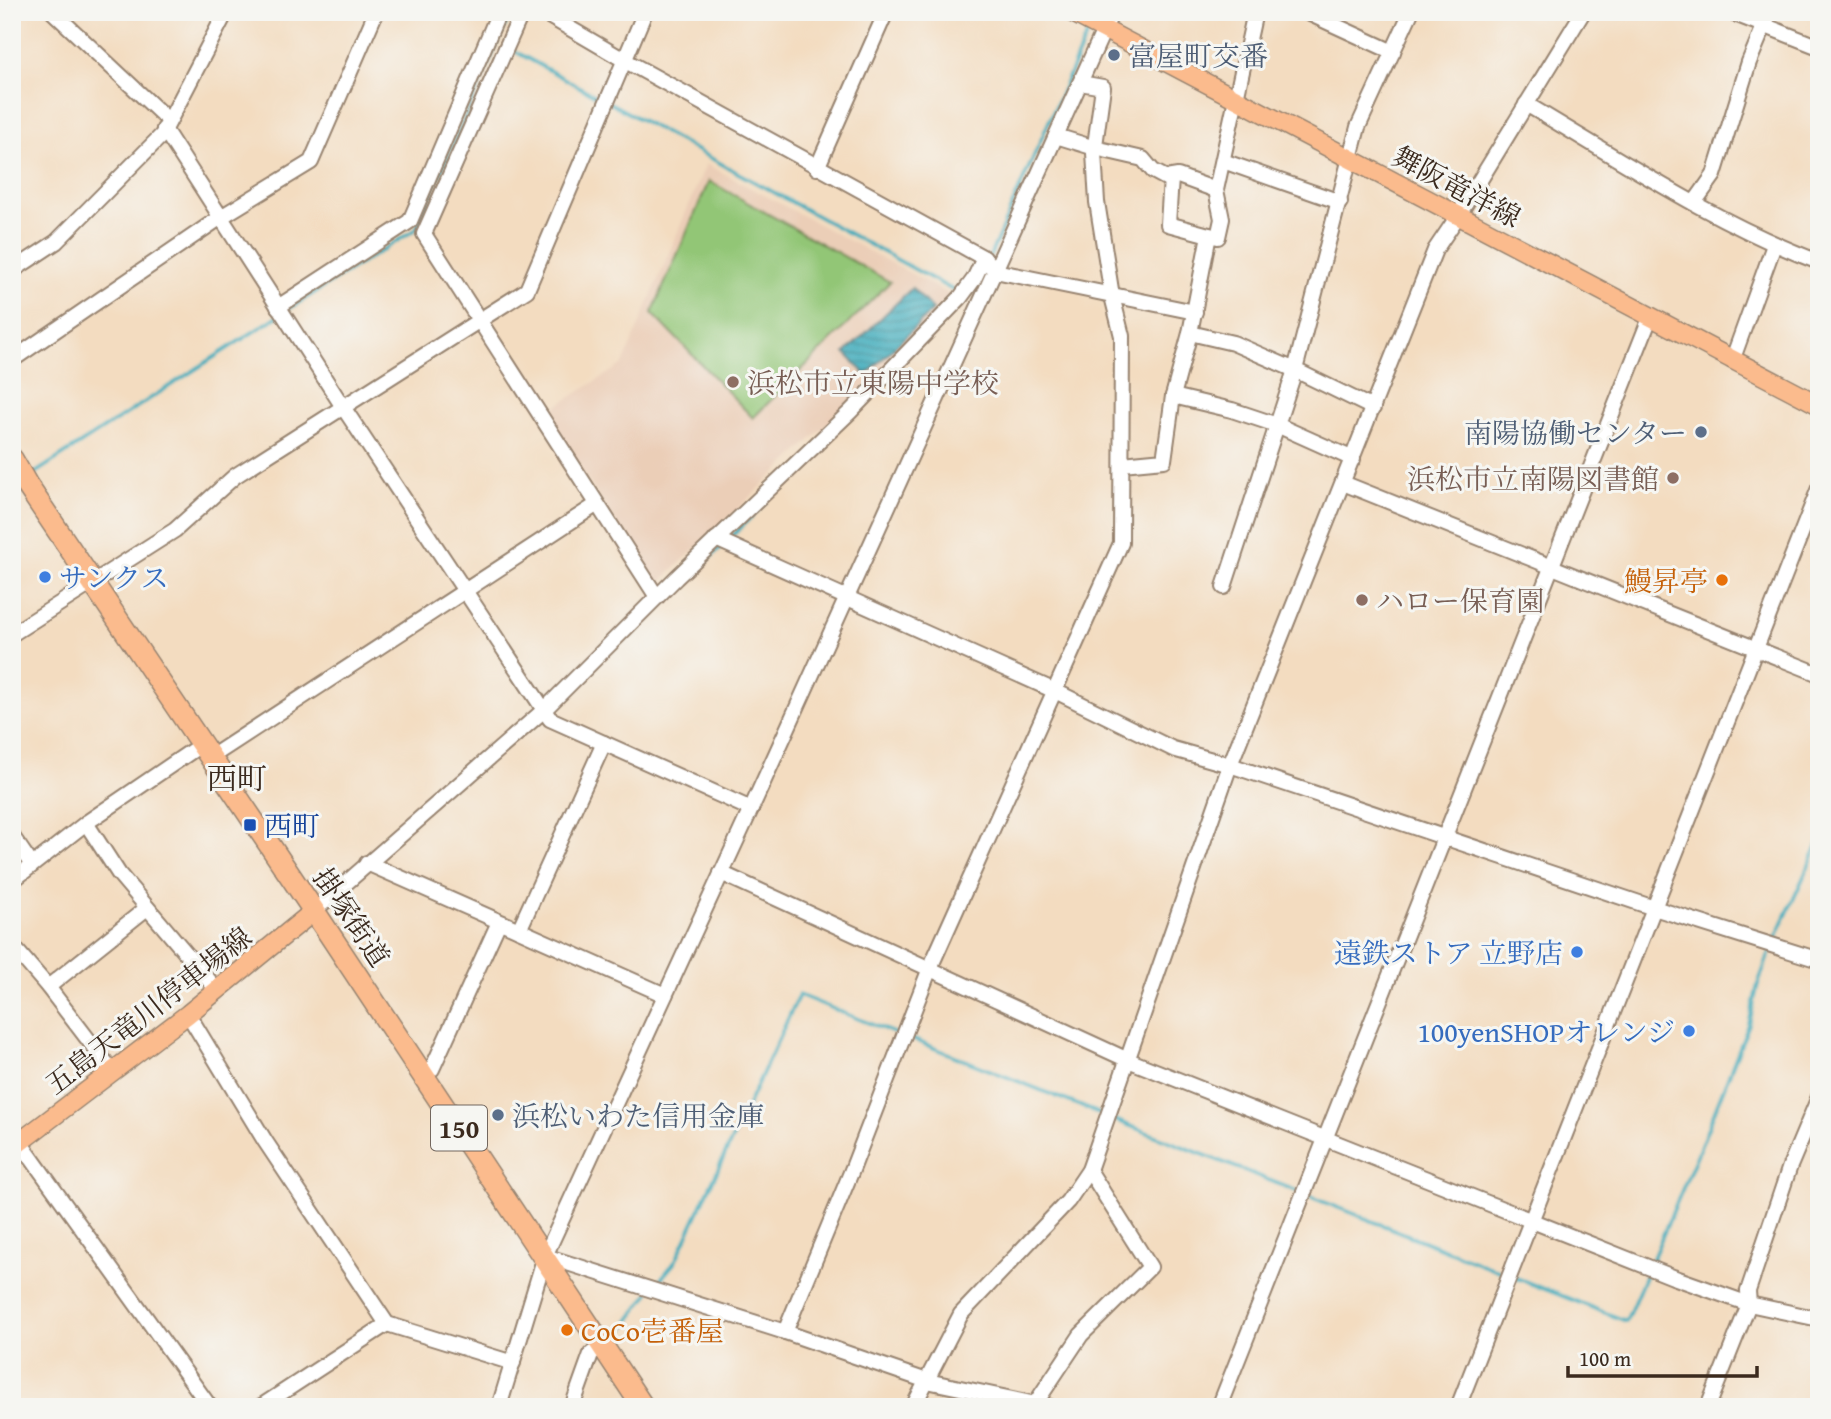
<svg xmlns="http://www.w3.org/2000/svg" width="1831" height="1419" font-family="'Gentium Book Plus','Noto Serif JP',serif">
	<style>
		.built { fill: #ebceb7 }
		.pitch { fill: #92c676; stroke: #66784a; stroke-width: 2 }
		.water { fill: url(#water-rules); stroke: #3c6a6c; stroke-width: 2 }
		.lines { fill: none; stroke-linecap: round; stroke-linejoin: round }
		.stream { stroke: #3dabbb; stroke-width: 3.5 }
		.minor-casing { stroke: #97836f; stroke-width: 18 }
		.major-casing { stroke: #97836f; stroke-width: 21 }
		.highway-casing { stroke: #97836f; stroke-width: 24 }
		.minor { stroke: #fff; stroke-width: 14 }
		.major { stroke: #fbbb8d; stroke-width: 18 }
		.highway { stroke: #fbbb8d; stroke-width: 21 }
		.service-dot { fill: #5c6f8a; stroke: #f6f6f2; stroke-width: 2.5 }
		.education-dot { fill: #8d6e63; stroke: #f6f6f2; stroke-width: 2.5 }
		.shop-dot { fill: #3f7fe0; stroke: #f6f6f2; stroke-width: 2.5 }
		.food-dot { fill: #e8710a; stroke: #f6f6f2; stroke-width: 2.5 }
		.transit-dot { fill: #1a4fb4; stroke: #f6f6f2; stroke-width: 2.5 }
		.labels { text-anchor: middle; dominant-baseline: central; stroke-width: 6; stroke-linejoin: round; paint-order: stroke }
		.shield { fill: #f6f6f2; stroke: #73675e; stroke-width: 2 }
		.shield-label { font-size: 26px; font-weight: bold; fill: #3b2a1e }
		.service-label { font-size: 28px; fill: #4e5e75; stroke: #f6f6f2; text-anchor: start }
		.street-label { font-size: 28px; fill: #3b2a1e; stroke: #f6f6f2 }
		.education-label { font-size: 28px; fill: #785e54; stroke: #f6f6f2; text-anchor: start }
		.shop-label { font-size: 28px; fill: #366cbe; stroke: #f6f6f2; text-anchor: end }
		.food-label { font-size: 28px; fill: #c56008; stroke: #f6f6f2; text-anchor: end }
		.transit-label { font-size: 28px; fill: #164399; stroke: #f6f6f2; text-anchor: start }
		.neighbourhood-label { font-size: 30px; fill: #3b2a1e; stroke: #f6f6f2 }
	</style>
	<defs>
		<pattern id="water-rules" width="6" height="5" patternUnits="userSpaceOnUse" patternTransform="scale(1.75)"><rect width="6" height="5" fill="#3dabbb"/><path d="M0 2.5h6" fill="none" stroke="#348b97"/></pattern>
	</defs>
	<rect width="100%" height="100%" fill="#f6f6f2"/>
	<filter id="ink" filterUnits="userSpaceOnUse"><feTurbulence type="fractalNoise" baseFrequency=".0143" numOctaves="2"/><feDisplacementMap in="SourceGraphic" scale="14" xChannelSelector="R" yChannelSelector="G"/><feConvolveMatrix kernelMatrix="1 2 1 2 8 2 1 2 1" color-interpolation-filters="sRGB"/></filter>
	<filter id="wash" filterUnits="userSpaceOnUse"><feTurbulence type="fractalNoise" baseFrequency=".00686" numOctaves="4" result="noise"/><feDisplacementMap in="SourceGraphic" scale="28" xChannelSelector="R" yChannelSelector="G"/><feGaussianBlur stdDeviation="1.57" result="paint"/><feColorMatrix in="noise" values="0 0 0 0 0 0 0 0 0 0 0 0 0 0 0 0 0 1.4 0 .05"/><feComposite in="paint" operator="in"/></filter>
	<g filter="url(#wash)">
		<rect width="100%" height="100%" fill="#f3dcc0"/>
		<polygon class="built" points="706,164 951,295 914,338 853,400 657,585 544,414 623,364"/>
		<polygon class="pitch" points="709,181 890,282 753,418 652,313"/>
		<polygon class="water" points="912,288 933,310 866,375 845,353"/>
		<g class="lines">
			<g class="stream">
				<polyline points="509,48 603,100"/>
				<polyline points="610,103 960,294"/>
				<polyline points="990,256 1089,30"/>
				<polyline points="284,312 416,229 511,12"/>
				<polyline points="32,475 278,316"/>
				<polyline points="727,541 766,502"/>
				<polyline points="655,605 658,609 722,546"/>
				<polyline points="1774,942 1819,843"/>
				<polyline points="909,1038 1103,1115"/>
				<polyline points="1110,1118 1299,1192"/>
				<polyline points="1306,1195 1507,1274"/>
				<polyline points="1650,1265 1700,1148 1749,1024 1758,984 1771,949"/>
				<polyline points="1514,1277 1626,1321 1647,1272"/>
				<polyline points="654,1287 675,1262 799,995 901,1036"/>
				<polyline points="611,1346 649,1293"/>
			</g>
		</g>
	</g>
	<g filter="url(#ink)">
		<g class="lines">
			<defs>
				<g id="minor">
					<polyline points="53,12 169,121"/>
					<polyline points="522,12 424,234 657,597"/>
					<polyline points="542,12 624,60 984,258 995,271 1195,312"/>
					<polyline points="1306,12 1393,52"/>
					<polyline points="1730,12 1819,47"/>
					<path d="M1526,104C1621,160 1715,223 1819,262"/>
					<polyline points="164,129 343,407 550,719 751,809"/>
					<polyline points="1056,136 1095,148 1143,159 1153,171 1166,178 1178,176 1216,190"/>
					<polyline points="1223,161 1340,202"/>
					<polyline points="817,168 886,12"/>
					<polyline points="1171,178 1168,224 1209,235"/>
					<polyline points="1694,203 1714,175 1749,62 1770,12"/>
					<polyline points="12,271 56,242 162,135 226,12"/>
					<polyline points="278,307 410,221 499,12"/>
					<polyline points="1190,333 1233,343 1295,370 1358,127 1411,12"/>
					<polyline points="12,360 221,217 311,162 376,12"/>
					<polyline points="1732,361 1774,245"/>
					<polyline points="1173,396 1232,410 1277,425 1353,459"/>
					<polyline points="1122,464 1164,460 1173,396 1190,333 1209,235 1218,237 1222,219 1216,190 1255,12"/>
					<polyline points="1343,483 1819,674"/>
					<polyline points="716,539 1055,691 1173,749 1230,765 1654,908 1819,960"/>
					<polyline points="1224,587 1295,370 1373,408"/>
					<polyline points="12,634 175,530 235,476 527,290 645,12"/>
					<polyline points="211,757 596,505"/>
					<polyline points="86,823 119,874 217,990"/>
					<polyline points="12,836 32,865"/>
					<polyline points="367,863 519,930 604,743"/>
					<polyline points="721,873 1128,1060 1673,1277 1749,1304 1819,1319"/>
					<polyline points="12,881 86,823 202,744"/>
					<polyline points="314,911 543,711 676,578 850,412 960,298 974,279 984,258"/>
					<polyline points="519,930 665,995"/>
					<polyline points="12,945 48,987 113,1072"/>
					<polyline points="48,987 147,908"/>
					<polyline points="188,1014 265,1141 387,1324 513,1363"/>
					<polyline points="423,1075 432,1069 499,922"/>
					<polyline points="12,1131 210,1407"/>
					<polyline points="545,1256 785,1332 927,1381 1050,1407"/>
					<polyline points="785,1332 852,1170 930,968 1121,543 1122,336 1112,296 1097,202 1094,153 1103,87 1080,83"/>
					<polyline points="260,1407 387,1324"/>
					<polyline points="499,1407 545,1256 751,809 1112,12"/>
					<polyline points="572,1407 591,1354 603,1345"/>
					<polyline points="913,1407 961,1314 1068,1201 1089,1170 1230,765 1435,250 1458,216 1583,12"/>
					<polyline points="1033,1407 1081,1335 1150,1267 1089,1170"/>
					<polyline points="1219,1407 1650,318"/>
					<polyline points="1458,1407 1819,488"/>
					<polyline points="1708,1407 1749,1304 1748,1291 1790,1166 1819,1097"/>
				</g>
				<g id="major">
					<polyline points="1071,12 1819,405"/>
					<polyline points="12,1148 188,1014 314,911"/>
				</g>
				<polyline id="highway" points="12,459 27,485 314,911 643,1407"/>
			</defs>
			<use href="#minor" class="minor-casing"/>
			<use href="#major" class="major-casing"/>
			<use href="#highway" class="highway-casing"/>
			<use href="#minor" class="minor"/>
			<use href="#major" class="major"/>
			<use href="#highway" class="highway"/>
		</g>
	</g>
	<g class="service-dot">
		<circle cx="1114" cy="55" r="7"/>
		<circle cx="1701" cy="432" r="7"/>
		<circle cx="498" cy="1115" r="7"/>
	</g>
	<g class="education-dot">
		<circle cx="733" cy="382" r="7"/>
		<circle cx="1673" cy="478" r="7"/>
		<circle cx="1362" cy="600" r="7"/>
	</g>
	<g class="shop-dot">
		<circle cx="45" cy="577" r="7"/>
		<circle cx="1577" cy="952" r="7"/>
		<circle cx="1689" cy="1031" r="7"/>
	</g>
	<g class="food-dot">
		<circle cx="1722" cy="580" r="7"/>
		<circle cx="567" cy="1330" r="7"/>
	</g>
	<rect class="transit-dot" x="243" y="818" width="14" height="14" rx="3.5"/>
	<g class="labels">
		<rect class="shield" x="431" y="1105.5" width="56" height="45" rx="5"/>
		<g class="shield-label">
			<text x="459" y="1128">150</text>
		</g>
		<g class="service-label">
			<text x="1128" y="55">富屋町交番</text>
			<text x="1687" y="432" text-anchor="end">南陽協働センター</text>
			<text x="512" y="1115">浜松いわた信用金庫</text>
		</g>
		<g class="street-label">
			<text transform="translate(1457 186) rotate(28)">舞阪竜洋線</text>
			<text transform="translate(352 917) rotate(56)">掛塚街道</text>
			<text transform="translate(148 1010) rotate(-38)">五島天竜川停車場線</text>
		</g>
		<g class="education-label">
			<text x="747" y="382">浜松市立東陽中学校</text>
			<text x="1659" y="478" text-anchor="end">浜松市立南陽図書館</text>
			<text x="1376" y="600">ハロー保育園</text>
		</g>
		<g class="shop-label">
			<text x="59" y="577" text-anchor="start">サンクス</text>
			<text x="1563" y="952">遠鉄ストア 立野店</text>
			<text x="1675" y="1031">100yenSHOPオレンジ</text>
		</g>
		<g class="food-label">
			<text x="1708" y="580">鰻昇亭</text>
			<text x="581" y="1330" text-anchor="start">CoCo壱番屋</text>
		</g>
		<g class="transit-label">
			<text x="264" y="825">西町</text>
		</g>
		<g class="neighbourhood-label">
			<text x="237" y="778">西町</text>
		</g>
	</g>
	<rect width="1831" height="1419" fill="none" stroke="#f6f6f2" stroke-width="42"/>
	<path d="M1568 1366v10h189v-10" fill="none" stroke="#3b2a1e" stroke-width="3.5"/>
	<text x="1579" y="1366" font-size="21" fill="#3b2a1e" stroke="#f6f6f2" stroke-width="5" paint-order="stroke">100 m</text>
</svg>
